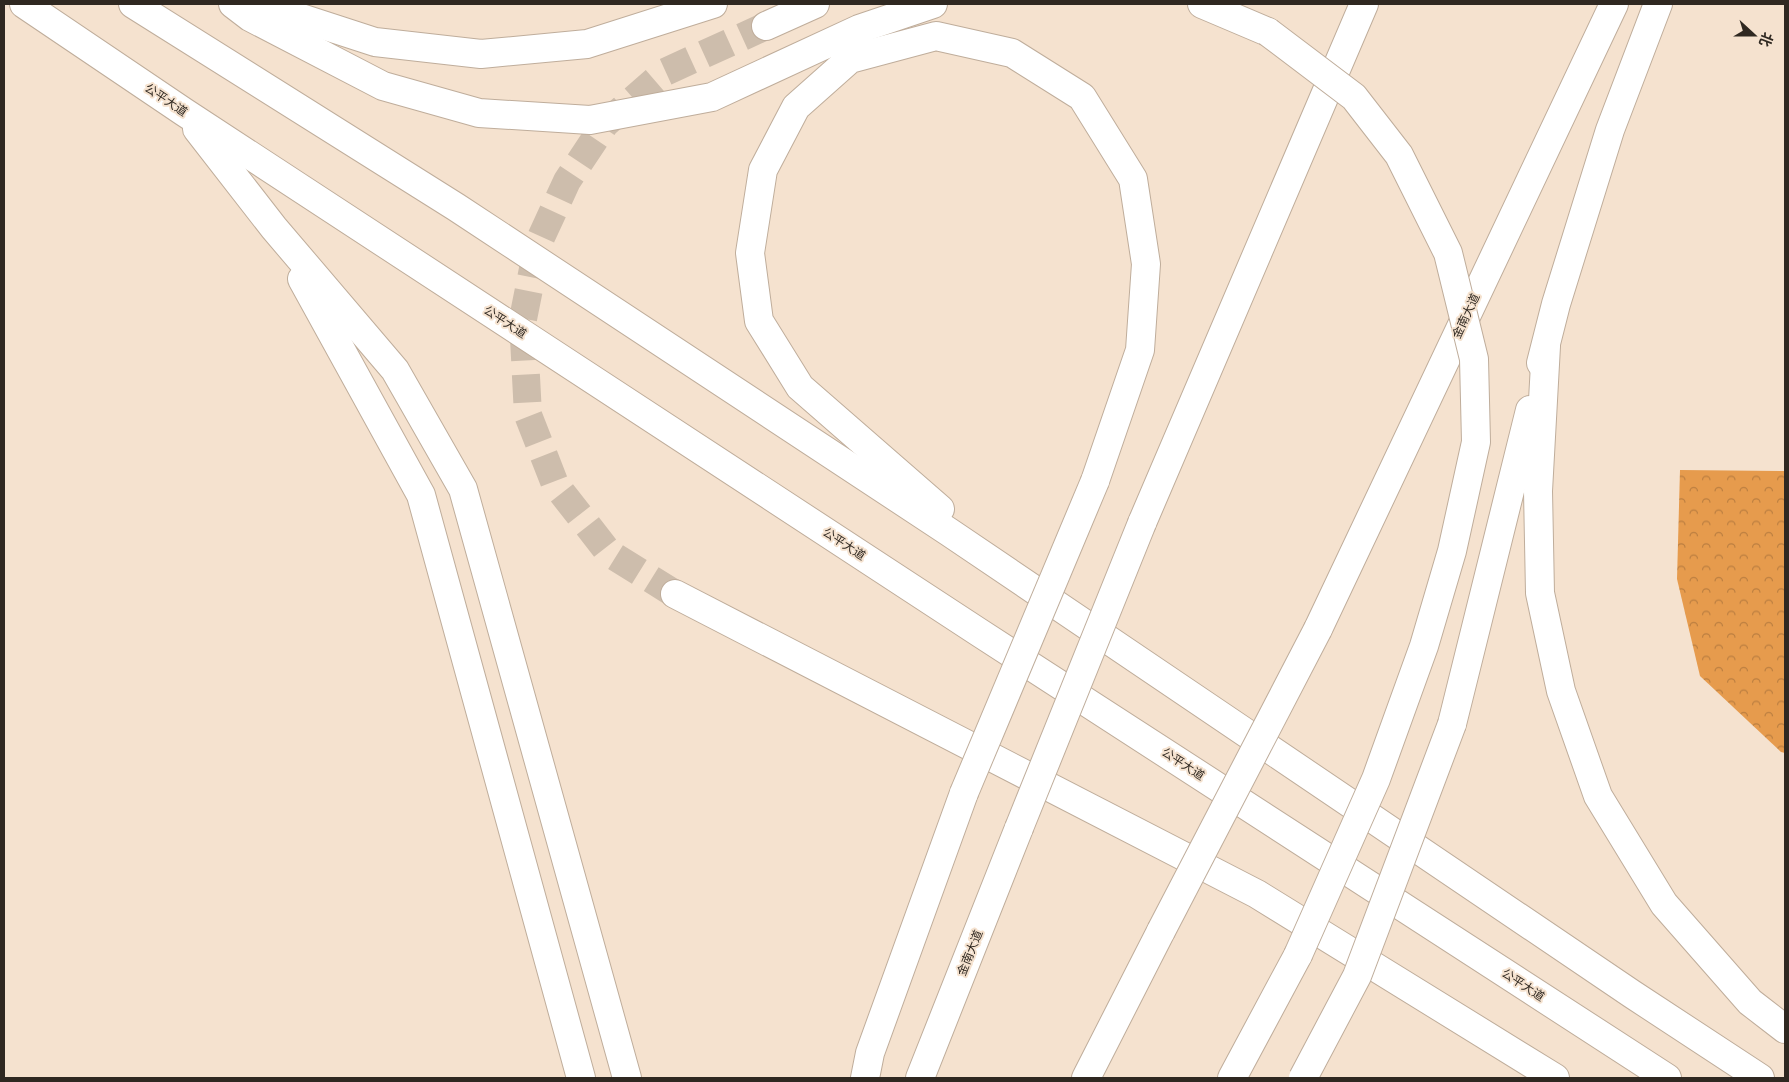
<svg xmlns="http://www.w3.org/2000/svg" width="1789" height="1082" font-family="'Fira Sans','Noto Sans SC',sans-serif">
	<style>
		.forest { fill: url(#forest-crowns) }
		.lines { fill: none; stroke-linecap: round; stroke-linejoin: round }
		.major-tunnel { stroke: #cdbdac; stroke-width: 28; stroke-dasharray: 28 14; stroke-linecap: butt }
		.major-casing { stroke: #bfad9b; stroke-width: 30 }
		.major { stroke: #fff; stroke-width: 28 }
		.major-bridge-casing { stroke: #bfad9b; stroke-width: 30; stroke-linecap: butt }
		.major-bridge { stroke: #fff; stroke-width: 28 }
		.labels { text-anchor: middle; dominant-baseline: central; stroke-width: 4; stroke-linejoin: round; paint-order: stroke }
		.street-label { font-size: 12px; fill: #2f2821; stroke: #f5e2cf }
	</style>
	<defs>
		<pattern id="forest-crowns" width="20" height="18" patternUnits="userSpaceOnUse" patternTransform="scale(1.25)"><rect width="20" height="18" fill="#e69b4d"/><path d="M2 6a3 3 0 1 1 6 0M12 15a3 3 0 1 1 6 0" fill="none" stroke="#bb7e40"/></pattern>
	</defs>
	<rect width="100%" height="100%" fill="#f5e2cf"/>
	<polygon class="forest" points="1680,470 1785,471 1785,753 1781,752 1700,676 1677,579"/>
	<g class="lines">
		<polyline class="major-tunnel" points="675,594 609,553 555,484 528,415 523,319 538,244 567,181 605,124 665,72 766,26"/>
		<defs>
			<g id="major">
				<polyline points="24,4 184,112 980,633 1667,1078"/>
				<polyline points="133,4 456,207 949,532 1632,994 1760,1078"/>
				<polyline points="233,4 250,17 383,86 479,113 590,120 712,97 859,29 933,4"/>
				<polyline points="270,4 292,15 375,42 481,54 587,44 713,4"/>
				<polyline points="1202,4 1268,32"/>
				<polyline points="766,26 815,4"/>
				<polyline points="197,129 274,228 395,370 463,489 627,1078"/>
				<polyline points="302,279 421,495 581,1078"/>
				<polyline points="1546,346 1538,491 1540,593 1561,691 1598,796 1664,904 1750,1002 1785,1029"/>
				<polyline points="1541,363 1556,304 1610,130 1658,4"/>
				<polyline points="940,509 800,387 759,321 750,253 763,170 796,107 850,59 936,36 1012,53 1082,97 1133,179 1146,264 1140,350 1095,481"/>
				<polyline points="1142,523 1364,4"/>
				<polyline points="675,594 1257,894 1555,1078"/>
				<polyline points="1318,629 1614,4"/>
				<polyline points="1452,724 1530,410"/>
				<polyline points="865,1078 870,1053 964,793"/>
				<polyline points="920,1078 1019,828"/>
				<polyline points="1086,1078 1161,931"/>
				<polyline points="1232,1078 1298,955"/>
			</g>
		</defs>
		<use href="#major" class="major-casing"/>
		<use href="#major" class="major"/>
		<defs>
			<g id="major-bridge">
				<polyline points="1268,32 1354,97 1399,155 1448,253 1474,359 1476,442 1452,551 1424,646 1376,779 1298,955"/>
				<polyline points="964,793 1095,481"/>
				<polyline points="1019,828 1142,523"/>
				<polyline points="1161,931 1318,629"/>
				<polyline points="1303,1078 1357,976 1452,724"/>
			</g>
		</defs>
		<use href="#major-bridge" class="major-bridge-casing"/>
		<use href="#major-bridge" class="major-bridge"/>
	</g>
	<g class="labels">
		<g class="street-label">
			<text transform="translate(166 100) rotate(34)">公平大道</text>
			<text transform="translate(1466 316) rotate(-65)">金南大道</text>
			<text transform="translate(505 322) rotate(33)">公平大道</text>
			<text transform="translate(844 544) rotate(33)">公平大道</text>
			<text transform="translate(1183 764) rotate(33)">公平大道</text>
			<text transform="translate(970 953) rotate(-68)">金南大道</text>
			<text transform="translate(1523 985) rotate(33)">公平大道</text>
		</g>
	</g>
	<rect width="1789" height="1082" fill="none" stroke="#2f2821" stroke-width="10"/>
	<g transform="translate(1754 35) rotate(111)" stroke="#f5e2cf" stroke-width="4" paint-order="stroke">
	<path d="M0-4L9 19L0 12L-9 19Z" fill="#2f2821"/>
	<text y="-8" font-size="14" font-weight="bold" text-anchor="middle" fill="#2f2821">北</text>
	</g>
</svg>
